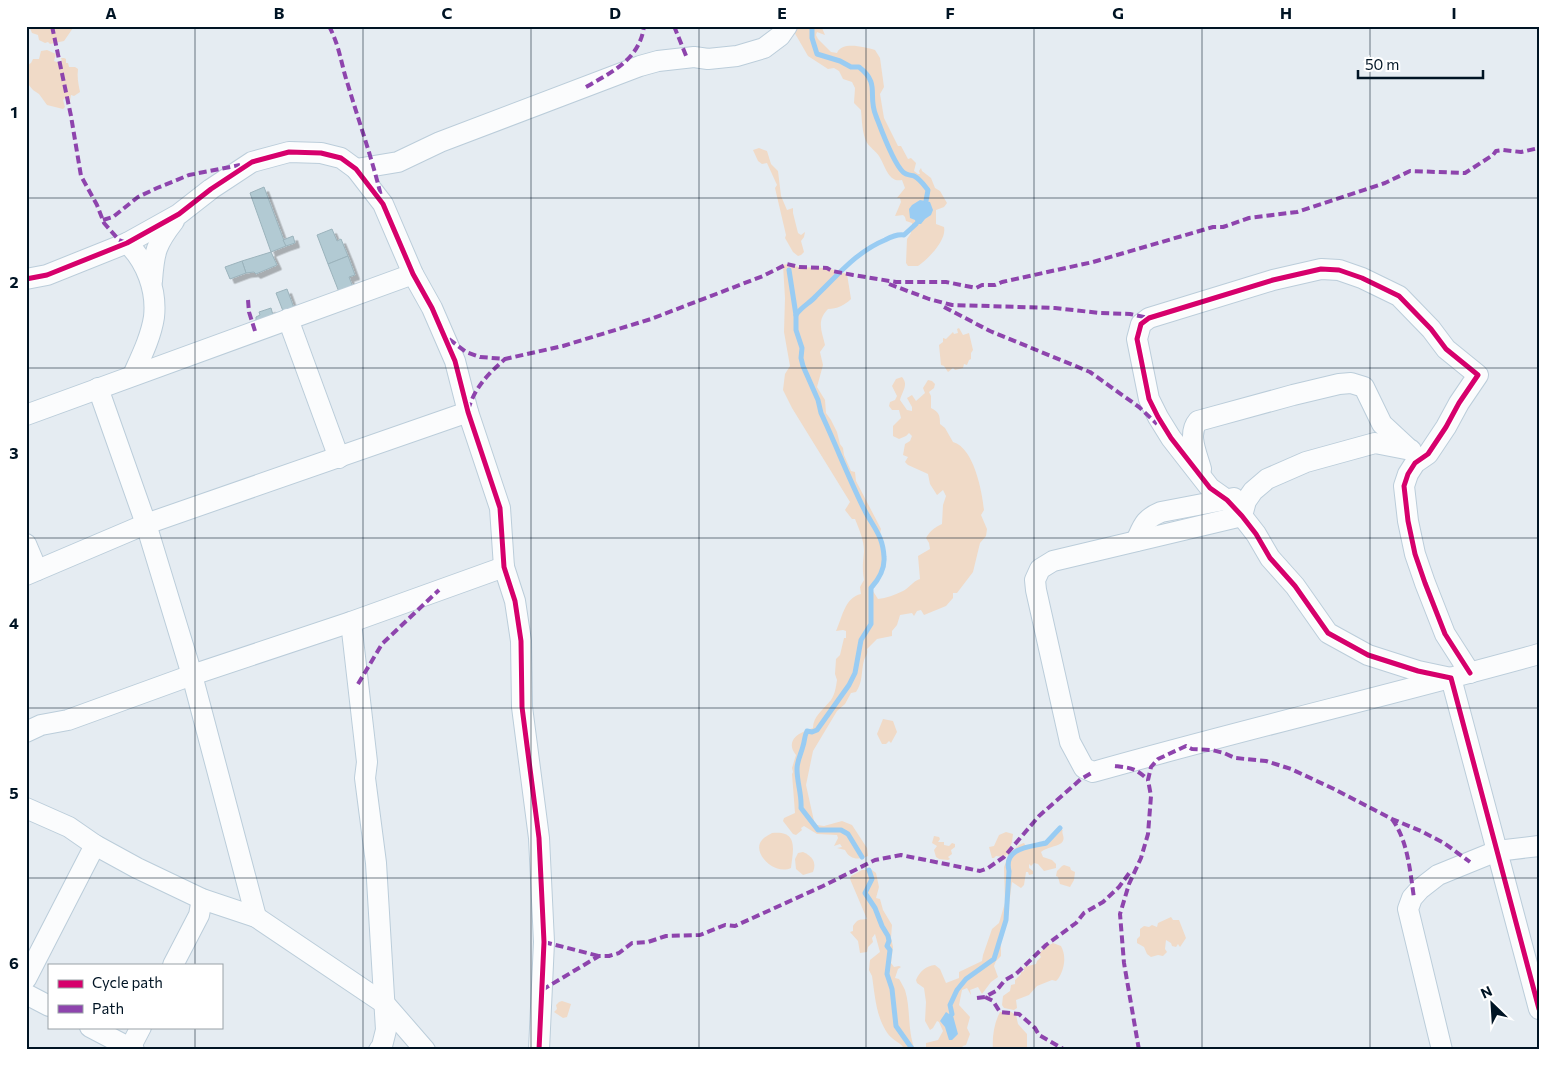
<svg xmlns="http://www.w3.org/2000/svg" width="1565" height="1076" font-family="Commissioner,sans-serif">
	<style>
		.green { fill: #f0dac7 }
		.water { fill: #99ccf3 }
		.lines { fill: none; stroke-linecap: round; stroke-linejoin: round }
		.stream { stroke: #99ccf3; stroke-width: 5 }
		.building { fill: #b2cad3; stroke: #9bb3bc; filter: url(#shadow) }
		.minor-casing { stroke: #bbcdda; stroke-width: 22 }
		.minor { stroke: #fbfcfd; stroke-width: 20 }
		.quiet { stroke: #8e44ad; stroke-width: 4; stroke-dasharray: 8 4; stroke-linecap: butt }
		.cycleway-casing { stroke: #fff; stroke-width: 8 }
		.cycleway { stroke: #d6006c; stroke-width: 5 }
		.grid { fill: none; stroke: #001424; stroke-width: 1; stroke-opacity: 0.55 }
		.neatline { fill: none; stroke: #001424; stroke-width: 2 }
		.grid-label { font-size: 16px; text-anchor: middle; font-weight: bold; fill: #001424 }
	</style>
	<defs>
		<filter id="shadow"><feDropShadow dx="4.5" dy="4.5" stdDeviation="0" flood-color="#0004"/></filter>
	</defs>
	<rect width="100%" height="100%" fill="#e5ecf2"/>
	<g class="green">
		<polygon points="29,26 73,26 73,28 64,41 50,44 48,42 45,43 39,40 38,35 32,33"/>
		<path d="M796,26H823L822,28L825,35L817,32L816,35L818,39L831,52L837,53C842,41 864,47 875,50L880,58L884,87L880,94L884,118L898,146H901L908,159L911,158L916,163L914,171L918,174H920L919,171L921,168L922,171L931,178L935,188L940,191L947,203L944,207L936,210V224L944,227C947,240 928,259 918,266H908L906,263L907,239L911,233L910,231L907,233L912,226V223L906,221L905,217L903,215L895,216L901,202L900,198H897L905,188L902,180C888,183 885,165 879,156C876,151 869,147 866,141C862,131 862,121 861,110L854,103L855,88L852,82L843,79L839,71L834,68L828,69L808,56L793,30Z"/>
		<path d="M47,50L56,54L54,61L60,63L62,61L61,58H64L66,59V63H68L69,67H75L78,69C77,76 78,83 80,92L74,96L71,95L70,101L65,98L63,100L65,107L63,109L47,105L39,94L33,90L28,84L26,66L31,63L33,59H39L41,51Z"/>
		<polygon points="759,148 767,151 771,164 778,171 781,196 787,210 793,208 793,213 798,233 801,235 805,232 804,237 801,241 804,252 801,255 798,256 793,252 785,238 786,235 775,188 777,185 767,163 762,164 758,161 753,150"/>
		<path d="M787,264L799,267L827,268L847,274L851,299C845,305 837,309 828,309C816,321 822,331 825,345L820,352L823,365L817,387L825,400L826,413L831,420L837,432L840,444L843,448L844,455L851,471L855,472L856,481L881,529C879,535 881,539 883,545C886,563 883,574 871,588L878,599C886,598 895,595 903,591C909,588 913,581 920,579L918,556L930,549L929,543L926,538C930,531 935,527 942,524L943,505L946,496L943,490L937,495L930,484L928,474L908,465L905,462L908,457L903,455L905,444L910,441L912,436L909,433L906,436L899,439L893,436V426L901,418L899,410H892L889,406L890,402L895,400L897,396L892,386L896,379L902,377C909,385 902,391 900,400L907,410L912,411V407L907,398L912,395L916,401L925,393L923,388L928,380L932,381L935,384L934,388L929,392L931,396V408C939,412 940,415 940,424L945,428L953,442C974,448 982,491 984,510L981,515L987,529L986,536L980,543L973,572L957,593H953V598L946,606L924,615L921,610L917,611L914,616L912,613L900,615L897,625L892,631V636L877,639L867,649C868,654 866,655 864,660C861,672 863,682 856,692L851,693L845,704L837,711L813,751L806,785L814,821L817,825L824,826L842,821L852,825L867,848L868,856C859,860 850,860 845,850L837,848L842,847L840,844L834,846L838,838L837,835L817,834L804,826L801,828L802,830L796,835L793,834L783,821L784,818L795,813L792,774L793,772L792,768L796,755C784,740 800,732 813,728C813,716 824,709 831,700C835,694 836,687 837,680L835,674L836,659L840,655L844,638H846V631L843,630L836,631C842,618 845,597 861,594L860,587L864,580C862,567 863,564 864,551C864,540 859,529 855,519H852L845,510L850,502L792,408L783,390L785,374L790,366L784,332L785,298L783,265Z"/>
		<polygon points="959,328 963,335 969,333 973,350 971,353 971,359 969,360 967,365 964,364 963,368 955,370 953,368 948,372 944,366 941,365 939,345 943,342 943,338 946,339 953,332 954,334 958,333 957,329"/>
		<polygon points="883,719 893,721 897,732 891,743 889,741 886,744 882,744 877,734"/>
		<path d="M1060,828C1065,832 1061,828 1063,835C1067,847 1049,845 1041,852L1043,857L1052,860L1056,864V868L1044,871L1038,864L1034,863L1031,866L1029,864V868L1033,871V874L1029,875L1028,872H1026L1024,885L1021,888L1012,882L1007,920L1001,938V956L996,961L994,966L998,977L991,982L982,994L978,987L970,990L971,995L967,988L962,990L959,1005L970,1017L967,1028L970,1034L966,1045L963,1046L960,1050H940L939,1048L926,1050V1043L938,1040L943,1031L939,1022L937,1021L933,1028L930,1030L925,1021L926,1002L924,988L917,983L916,980C920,971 926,966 935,965L940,969L946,983L959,978V972L982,961L983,955L992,929L999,923L1005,903L1004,867L1008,856L1007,854L1004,857L996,856L994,858H992L989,847L994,846L999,835L1006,832L1013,834L1012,842L1008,852C1015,852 1017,844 1024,843L1026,846C1048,846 1046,841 1060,828Z"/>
		<path d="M772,833C799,830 793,850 791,868C774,876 751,852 762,840C764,837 769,835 772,833Z"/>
		<polygon points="934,836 939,837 940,839 938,842 944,842 944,845 949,846 952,843 955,844 955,847 951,850 952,854 948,857 950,859 948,860 939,859 936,857 934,850 937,846 932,843"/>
		<path d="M803,852C812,856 817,862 813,872L803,875L796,869L795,859L798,853Z"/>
		<polygon points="1064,865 1070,867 1071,870 1075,872 1074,880 1070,887 1060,884 1058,877 1056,876 1057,871 1062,866"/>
		<path d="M862,870H872L876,873L879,887L876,898L880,899L883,910L892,925L891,938L893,947L891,963L894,967L899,966L901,967L898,969L895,978L899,979C901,982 903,986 905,990C911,1009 907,1030 915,1050H905C901,1042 893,1041 888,1034C876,1017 875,996 872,976L869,970L870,960L880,952L875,934L872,938L873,942L868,947L867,952L860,953L858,941L850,932L853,931V926C858,918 860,920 867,919L850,879L851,876Z"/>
		<polygon points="1171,917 1173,920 1179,920 1186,938 1180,947 1178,944 1176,947 1172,946 1171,943 1166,940 1165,949 1167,952 1163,956 1158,955 1151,957 1147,954 1144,947 1137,943 1137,939 1140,936 1140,929 1144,926 1149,927 1152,925 1157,927 1158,923"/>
		<path d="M1053,943L1061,946C1067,957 1064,970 1058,979L1056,981L1052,980L1037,986L1029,995L1016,1000L1017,1008L1014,1010L1004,1008L1002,1005L1003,996L1010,991L1011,985L1015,984V980L1021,974V972L1024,971V967L1036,964L1037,961L1041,957L1039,954L1044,948Z"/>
		<polygon points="562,1001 571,1004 567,1017 563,1018 554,1012 557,1009 556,1005 559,1002"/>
		<path d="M1000,1012H1011L1016,1015L1018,1024L1027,1034V1050H993C992,1037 994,1023 1000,1012Z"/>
	</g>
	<g class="water">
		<polygon points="920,200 930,202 933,210 931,215 925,219 921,224 916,224 915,220 910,218 909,209 912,205"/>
		<polygon points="946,1012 949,1014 952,1012 958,1034 952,1040 949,1040 945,1027 940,1021"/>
	</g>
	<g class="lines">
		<g class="stream">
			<path d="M812,26V38L817,54L840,61L851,67H859C881,84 867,95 876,116C881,129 893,163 903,172C906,175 910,175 914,176C920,179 924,185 928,190L926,201"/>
			<path d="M789,270L796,315V330L802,348L801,358L803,366L818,400L821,413C836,445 849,479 865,511C874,528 883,536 884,557C885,569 879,579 871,588V624L861,640L855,673L849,685L817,730L812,732L807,731C804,737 805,740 803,746C801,754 797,761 797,769C797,783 802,795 801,808L818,830H841L848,834L862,857"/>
			<path d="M796,315C801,307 810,303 816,296C838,275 856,252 885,240C891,237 897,234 904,235L916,224"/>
			<polyline points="869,870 872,879 865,893 875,908 882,926 888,936 889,941 887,946 890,950 887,974 892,989 896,1026 913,1050"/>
			<path d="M952,1014L950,1005L957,990L966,979L994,959L1006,920L1009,871C1003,847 1031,847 1046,843L1060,828"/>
		</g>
	</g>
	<g class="building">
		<polygon points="264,187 286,246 271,252 250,193"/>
		<polygon points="332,229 337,241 341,239 348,256 328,264 317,235"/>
		<polygon points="293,236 295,243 286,246 283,240"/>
		<polygon points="271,252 277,265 256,274 254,272 246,273 242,261"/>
		<polygon points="348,256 355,275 349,277 353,287 339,292 328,264"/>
		<polygon points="242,261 246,273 230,279 225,267"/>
		<polygon points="287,289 294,308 283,311 276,293"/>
		<polygon points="271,308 273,315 256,321 256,317 260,315 259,312"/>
	</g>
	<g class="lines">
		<defs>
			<g id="minor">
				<polyline points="356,169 398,162 440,142 640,66 658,61 694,57 708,59 737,56 764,48 780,36 787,26"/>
				<path d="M127,243C146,261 157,290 154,317C151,337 141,357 133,375"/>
				<polyline points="26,279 47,275 127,243 179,214 211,189 252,162 289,152 321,153 341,158 356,169 383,204 413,274 432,308 455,361 468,412 500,508 504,567 515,601 521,641 522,707 539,838 544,942 539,1050"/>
				<path d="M152,281C154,252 156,244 174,221"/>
				<polyline points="288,319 339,458"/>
				<polyline points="98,388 146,524 192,675 256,917"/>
				<polyline points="26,415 413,274"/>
				<path d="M1201,469C1197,454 1187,434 1198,421L1293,395L1339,384L1351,383L1364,387L1382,424L1410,450"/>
				<path d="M1242,516L1053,561L1040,569L1035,580L1036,590L1070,742L1084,768L1093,772C1241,730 1391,695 1539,654"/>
				<polyline points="1242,516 1246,501 1253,491 1267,479 1306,462 1375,443 1411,450"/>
				<path d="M1136,541C1143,526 1144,519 1161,512L1234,498"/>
				<polyline points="26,544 37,570"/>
				<polyline points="26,575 146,524 468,412"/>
				<polyline points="351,622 367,762 365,778 376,863 386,1030 382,1046 379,1050"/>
				<polyline points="1470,673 1445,634 1425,583 1415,554 1408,521 1404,486 1408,474 1415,463 1428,454 1446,427 1459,403 1478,375 1446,349 1431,329 1399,296 1362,278 1339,270 1321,269 1273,280 1149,318 1141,324 1137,339 1149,399 1158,417 1171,438 1210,488 1227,500 1242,516 1256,534 1270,558 1295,586 1328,633 1368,655 1418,671 1451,678 1539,1009"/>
				<polyline points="26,732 41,725 68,720 192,675 351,622 504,567"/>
				<polyline points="26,808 69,827 95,845 137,868 202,899 256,917 385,1004 425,1050"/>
				<polyline points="173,965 199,915 202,899"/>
				<polyline points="26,979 95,845"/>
				<polyline points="26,994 49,1006"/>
				<polyline points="90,1027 134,1050"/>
				<polyline points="129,1050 141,1027"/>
				<polyline points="1442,1050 1408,909 1412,898 1420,889 1438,875 1497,851 1539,846"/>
			</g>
		</defs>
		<use href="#minor" class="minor-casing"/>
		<use href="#minor" class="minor"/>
		<g class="quiet">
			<polyline points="52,26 71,116 81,176 97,205 104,223 119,240 127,243"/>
			<path d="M329,26C340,47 341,64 348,85C359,122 372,158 381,196"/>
			<polyline points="674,26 687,58"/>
			<path d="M586,87C612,72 640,59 644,26"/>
			<polyline points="103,220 113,217 138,197 157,188 189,175 240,165"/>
			<polyline points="889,284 929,299 952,305 1055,308 1100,313 1130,314 1149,318"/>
			<polyline points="248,300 249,312 255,331"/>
			<polyline points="944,307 990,331 1090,372 1139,407 1157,424"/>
			<polyline points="449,339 466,352 480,357 505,359 563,346 651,319 763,276 787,264 799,267 827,268 832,271 853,275 896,282 946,282 976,288 982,285 995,285 1002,282 1093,262 1213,227 1223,227 1249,218 1297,212 1385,183 1410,171 1465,173 1493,155 1496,151 1503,150 1521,152 1539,148"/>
			<path d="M468,410C475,387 488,374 505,359"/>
			<polyline points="358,684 382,644 439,590"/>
			<path d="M1115,766C1131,768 1136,768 1148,780"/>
			<path d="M1392,819C1408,841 1410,871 1414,898"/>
			<polyline points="544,942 599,956"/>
			<polyline points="542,990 599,956 609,956 619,953 632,943 648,942 666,936 700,935 725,925 735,926 823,886 875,860 901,855 980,871 988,868 1004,857 1039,816 1081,779 1093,772"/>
			<polyline points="985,997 993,1001 1000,1012 1019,1014 1035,1028 1039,1035 1065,1050"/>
			<polyline points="977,998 985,997 996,991 1005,980 1016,974 1046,945 1076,923 1084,913 1103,902 1119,887 1130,872"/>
			<polyline points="1139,1050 1124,963 1120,914 1129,884 1141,858 1148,834 1151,796 1148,780 1151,767 1158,759 1186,746 1192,749 1212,750 1224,753 1235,758 1266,761 1291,769 1334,789 1392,819 1421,831 1444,843 1470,862"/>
		</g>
		<defs>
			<g id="cycleway">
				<polyline points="26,279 47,275 127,243 179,214 211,189 252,162 289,152 321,153 341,158 356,169 383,204 413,274 432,308 455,361 468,412 500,508 504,567 515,601 521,641 522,707 539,838 544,942 539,1050"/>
				<polyline points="1470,673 1445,634 1425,583 1415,554 1408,521 1404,486 1408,474 1415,463 1428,454 1446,427 1459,403 1478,375 1446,349 1431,329 1399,296 1362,278 1339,270 1321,269 1273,280 1149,318 1141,324 1137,339 1149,399 1158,417 1171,438 1210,488 1227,500 1242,516 1256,534 1270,558 1295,586 1328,633 1368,655 1418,671 1451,678 1539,1009"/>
			</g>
		</defs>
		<use href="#cycleway" class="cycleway-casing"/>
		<use href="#cycleway" class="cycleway"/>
	</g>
	<path class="grid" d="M195,26V965M363,26V1050M531,26V1050M699,26V1050M866,26V1050M1034,26V1050M1202,26V1050M1370,26V1050M26,198H1539M26,368H1539M26,538H1539M26,708H1539M26,878H1539M195,1027V1050"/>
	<rect width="1565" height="1076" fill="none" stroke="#ffffff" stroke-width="55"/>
	<rect x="48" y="964" width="175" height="65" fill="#ffffff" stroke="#99a1a7"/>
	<rect x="58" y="980" width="25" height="8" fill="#d6006c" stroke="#99a1a7"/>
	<text x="92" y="988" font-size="15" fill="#001424">Cycle path</text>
	<rect x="58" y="1005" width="25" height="8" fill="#8e44ad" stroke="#99a1a7"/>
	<text x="92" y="1014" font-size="15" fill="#001424">Path</text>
	<g transform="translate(1492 1004) rotate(335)" stroke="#ffffff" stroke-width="4" paint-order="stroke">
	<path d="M0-4L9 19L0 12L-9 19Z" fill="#001424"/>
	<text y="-8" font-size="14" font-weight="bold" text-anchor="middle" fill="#001424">N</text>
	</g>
	<path d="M1358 70v8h125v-8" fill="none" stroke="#001424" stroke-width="2.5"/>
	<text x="1365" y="70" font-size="15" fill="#001424" stroke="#ffffff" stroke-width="4" paint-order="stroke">50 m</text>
	<rect x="28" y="28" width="1510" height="1020" class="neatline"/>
	<g class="grid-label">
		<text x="111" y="19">A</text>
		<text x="279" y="19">B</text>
		<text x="447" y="19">C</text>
		<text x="615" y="19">D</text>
		<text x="782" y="19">E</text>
		<text x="950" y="19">F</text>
		<text x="1118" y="19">G</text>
		<text x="1286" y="19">H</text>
		<text x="1454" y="19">I</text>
		<text x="14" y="118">1</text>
		<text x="14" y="288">2</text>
		<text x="14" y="459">3</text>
		<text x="14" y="629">4</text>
		<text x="14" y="799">5</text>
		<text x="14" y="969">6</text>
	</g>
</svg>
